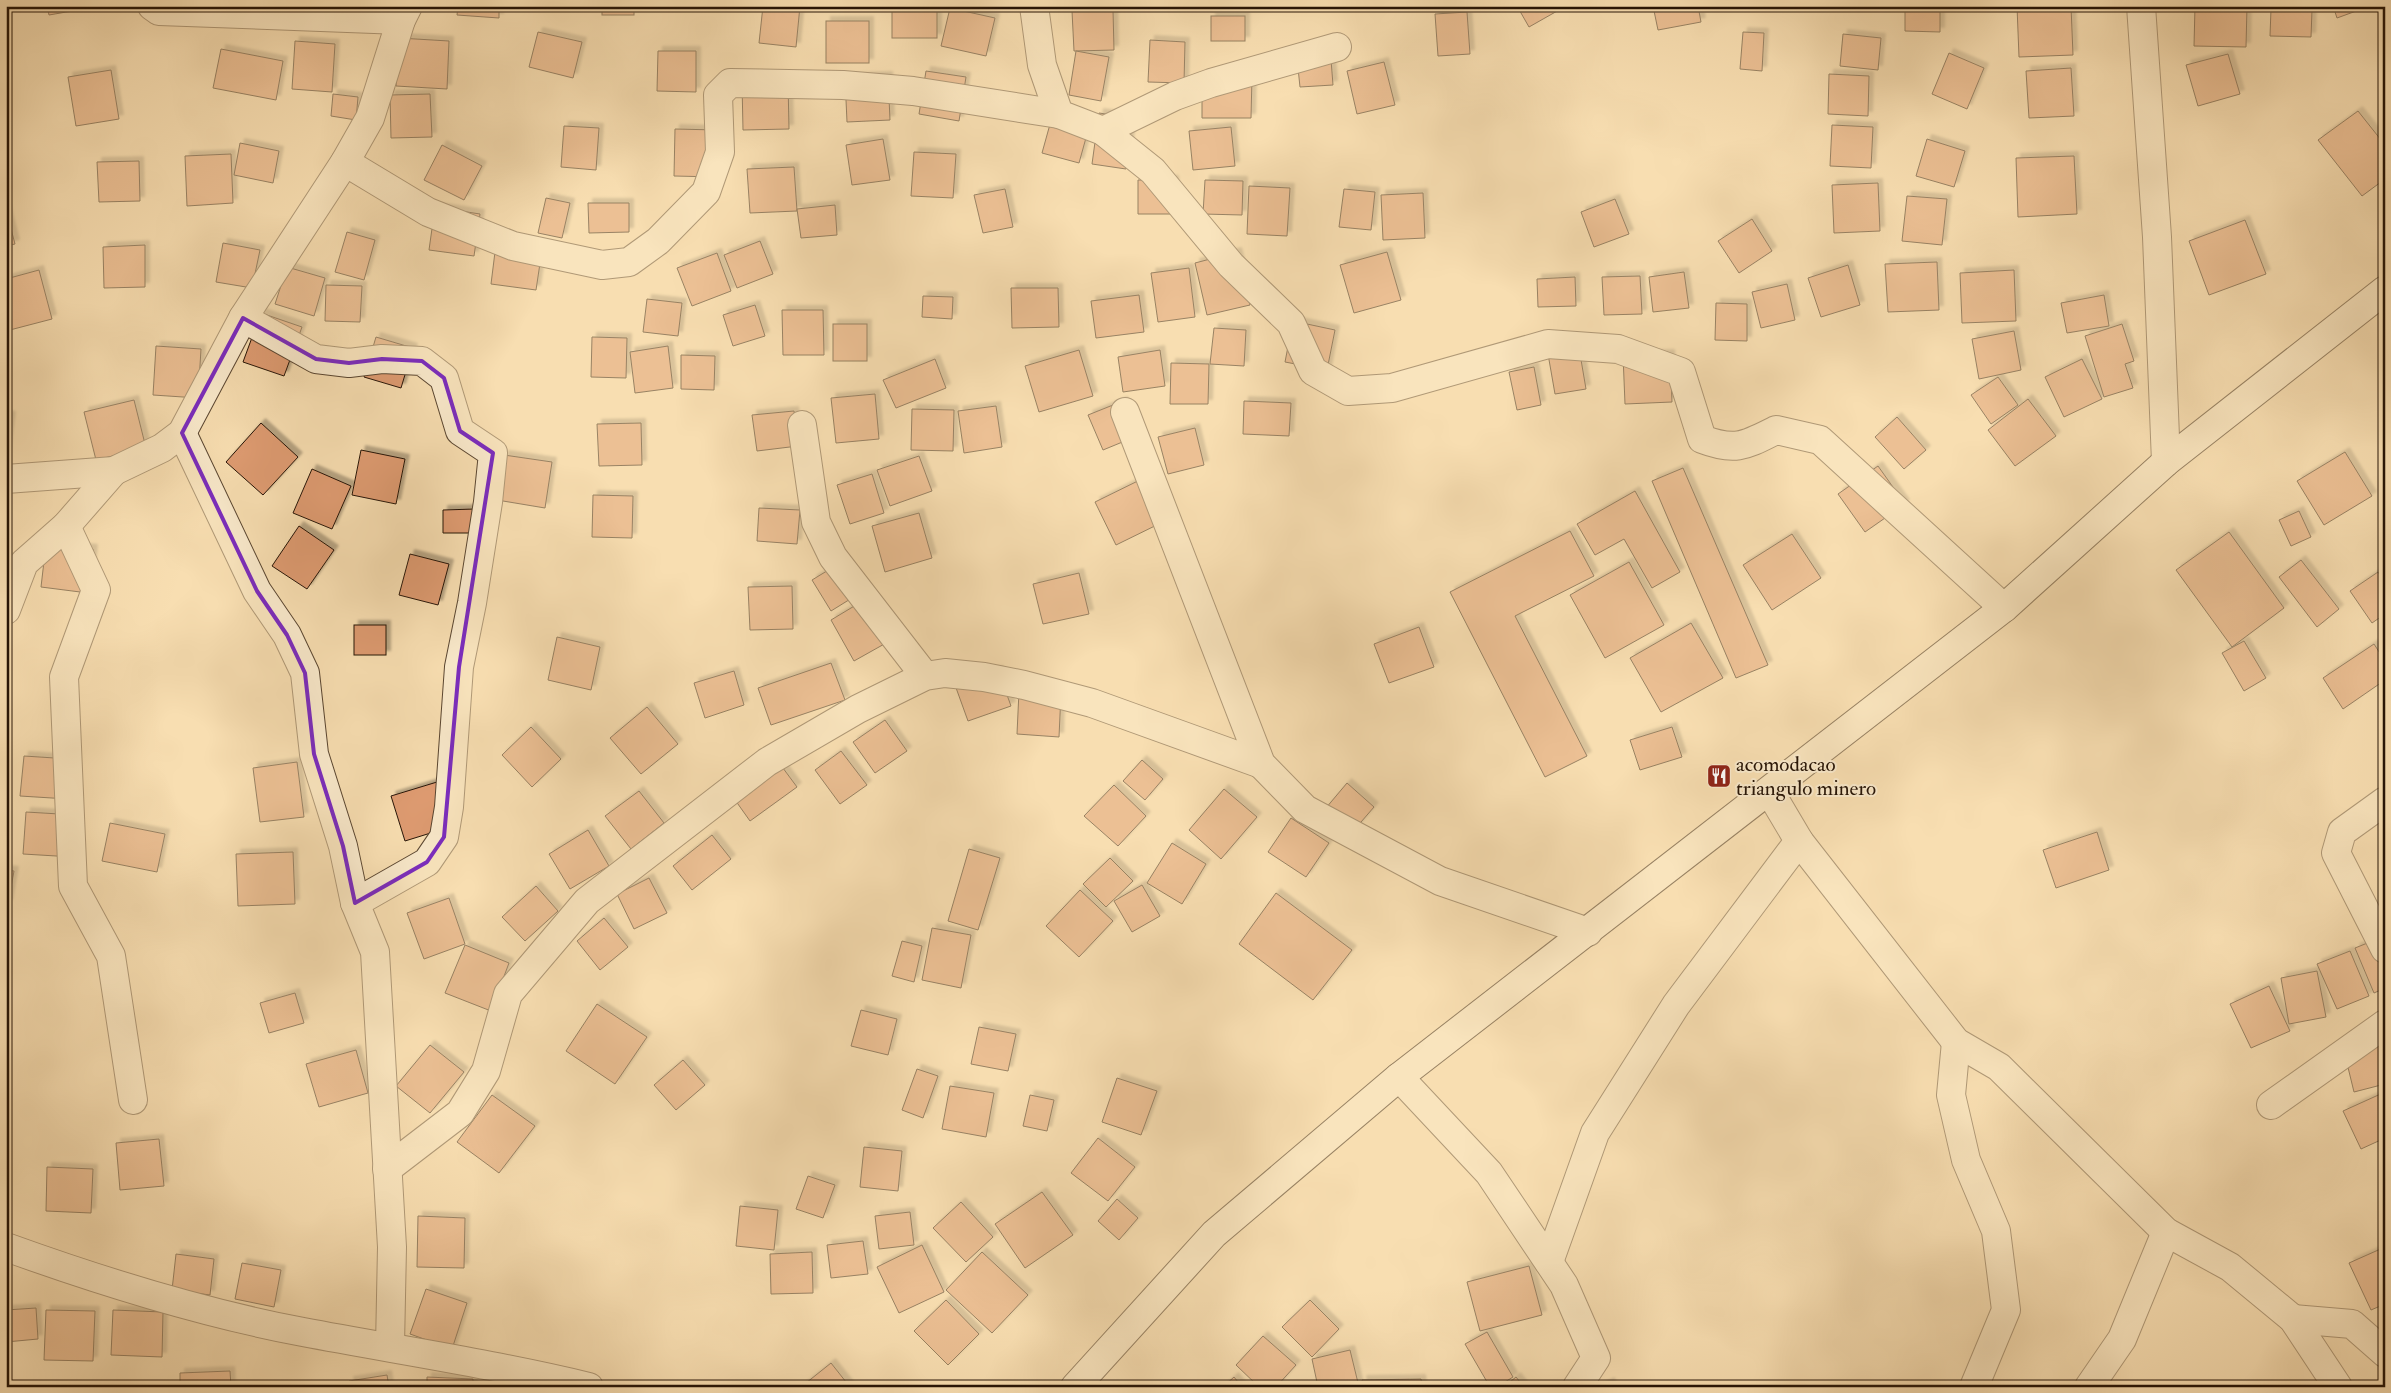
<svg xmlns="http://www.w3.org/2000/svg" width="2391" height="1393" font-family="'IM FELL Double Pica',serif">
	<style>
		.building { fill: #de9b71; stroke: #261406; filter: url(#shadow) }
		.lines { fill: none; stroke-linecap: round; stroke-linejoin: round }
		.street-casing { stroke: #5a4631; stroke-width: 30 }
		.secondary-casing { stroke: #261406; stroke-width: 30 }
		.street { stroke: #faeacc; stroke-width: 28 }
		.secondary { stroke: #faeacc; stroke-width: 28 }
		.marked { fill: none; stroke: #7b2cbf; stroke-width: 4; stroke-linejoin: round }
		.labels { text-anchor: middle; dominant-baseline: central; stroke-width: 4; stroke-linejoin: round; paint-order: stroke }
		.poi-label { font-size: 21px; fill: #261406; stroke: #faeacc; text-anchor: start }
	</style>
	<defs>
		<filter id="shadow"><feDropShadow dx="4.5" dy="-4.5" stdDeviation="1" flood-color="#0004"/></filter>
	</defs>
	<rect width="100%" height="100%" fill="#f8deb1"/>
	<filter id="stains"><feTurbulence type="fractalNoise" baseFrequency=".004" numOctaves="4"/><feColorMatrix values="0 0 0 0 .2 0 0 0 0 .09 0 0 0 0 .02 0 0 0 .5 -.17"/></filter>
	<radialGradient id="worn" r=".72"><stop offset=".6" stop-color="#630" stop-opacity="0"/><stop offset="1" stop-color="#630" stop-opacity=".3"/></radialGradient>
	<g class="building">
		<polygon points="47,6 95,6 95,7 49,15"/>
		<polygon points="458,6 499,6 499,18 457,15"/>
		<rect x="602" y="6" width="32" height="9"/>
		<polygon points="763,6 800,6 796,47 759,43"/>
		<rect x="892" y="6" width="45" height="32"/>
		<polygon points="1517,6 1566,6 1529,27"/>
		<polygon points="1653,6 1698,6 1701,22 1658,30"/>
		<polygon points="1905,6 1940,6 1940,32 1905,31"/>
		<polygon points="2017,6 2071,6 2073,55 2019,57"/>
		<polygon points="2195,6 2247,6 2246,47 2194,46"/>
		<polygon points="2333,6 2370,6 2337,18"/>
		<polygon points="950,8 995,18 986,56 941,46"/>
		<polygon points="2271,9 2312,10 2311,37 2270,36"/>
		<polygon points="1113,10 1114,50 1074,51 1072,11"/>
		<polygon points="1467,12 1470,54 1438,56 1435,14"/>
		<rect x="1211" y="16" width="34" height="25"/>
		<rect x="826" y="21" width="43" height="42"/>
		<polygon points="538,32 582,42 573,78 529,67"/>
		<polygon points="1743,32 1764,33 1762,71 1740,69"/>
		<polygon points="1843,34 1881,38 1878,70 1840,66"/>
		<polygon points="399,38 449,41 447,89 396,86"/>
		<polygon points="1150,40 1185,42 1184,83 1148,82"/>
		<polygon points="295,41 335,44 332,92 292,89"/>
		<polygon points="1330,47 1333,85 1300,87 1296,49"/>
		<polygon points="221,49 283,61 276,100 213,88"/>
		<polygon points="658,51 696,51 696,92 657,91"/>
		<polygon points="1076,51 1109,57 1101,101 1069,95"/>
		<polygon points="1949,53 1984,68 1967,109 1932,94"/>
		<polygon points="2228,54 2240,94 2198,106 2186,65"/>
		<polygon points="1384,62 1395,105 1357,114 1347,71"/>
		<polygon points="2071,68 2074,116 2029,118 2026,71"/>
		<polygon points="111,70 119,119 76,126 68,77"/>
		<polygon points="926,71 966,77 959,121 919,114"/>
		<polygon points="1829,74 1869,76 1868,116 1828,114"/>
		<polygon points="888,76 890,120 847,122 845,78"/>
		<polygon points="1202,76 1252,76 1251,118 1202,118"/>
		<polygon points="788,82 789,129 743,130 742,83"/>
		<polygon points="333,94 358,97 356,120 331,116"/>
		<polygon points="430,94 432,137 391,138 390,95"/>
		<polygon points="2358,111 2385,145 2385,179 2362,196 2318,140"/>
		<polygon points="1099,113 1132,118 1126,169 1092,164"/>
		<polygon points="1052,117 1089,127 1079,163 1042,153"/>
		<polygon points="1832,125 1873,127 1871,168 1830,166"/>
		<polygon points="564,126 599,128 596,170 561,167"/>
		<polygon points="1231,127 1235,166 1193,170 1189,131"/>
		<polygon points="675,129 717,130 717,177 674,176"/>
		<polygon points="883,139 890,180 852,185 846,145"/>
		<polygon points="1927,139 1965,151 1954,187 1916,176"/>
		<polygon points="240,143 279,151 273,183 234,175"/>
		<polygon points="442,145 482,166 464,200 424,180"/>
		<polygon points="914,152 956,154 953,198 911,196"/>
		<polygon points="231,154 233,203 187,206 185,156"/>
		<polygon points="2074,156 2077,214 2018,217 2016,158"/>
		<polygon points="139,161 140,201 99,202 97,162"/>
		<polygon points="794,167 797,211 750,213 747,169"/>
		<polygon points="1138,180 1174,180 1175,214 1138,214"/>
		<polygon points="1205,180 1243,181 1242,215 1203,214"/>
		<polygon points="1878,183 1880,231 1834,233 1832,185"/>
		<polygon points="1249,186 1290,188 1287,236 1247,234"/>
		<polygon points="1005,189 1013,227 983,233 974,195"/>
		<polygon points="1344,189 1375,192 1371,230 1339,227"/>
		<polygon points="1423,193 1425,238 1383,240 1381,195"/>
		<polygon points="1907,196 1947,199 1942,245 1902,241"/>
		<polygon points="546,198 570,203 562,238 538,233"/>
		<polygon points="1615,199 1629,234 1594,247 1581,212"/>
		<polygon points="588,203 629,203 629,232 589,233"/>
		<polygon points="835,205 837,235 801,238 797,209"/>
		<polygon points="435,207 480,214 474,256 429,250"/>
		<polygon points="6,210 15,244 6,246"/>
		<polygon points="1752,219 1772,251 1739,273 1718,241"/>
		<polygon points="2245,220 2266,274 2209,295 2189,241"/>
		<polygon points="347,232 375,240 364,280 335,272"/>
		<polygon points="760,241 773,274 737,288 724,255"/>
		<polygon points="223,243 260,250 252,288 216,282"/>
		<polygon points="496,244 542,250 536,290 491,284"/>
		<polygon points="145,245 145,287 104,288 103,247"/>
		<polygon points="1237,252 1250,305 1207,315 1195,263"/>
		<polygon points="1387,252 1401,300 1354,313 1340,265"/>
		<polygon points="717,253 731,291 692,306 677,268"/>
		<polygon points="1937,262 1939,310 1888,312 1885,264"/>
		<polygon points="1848,265 1860,305 1821,317 1808,278"/>
		<polygon points="287,267 325,278 314,316 275,304"/>
		<polygon points="1189,268 1195,317 1158,322 1151,273"/>
		<polygon points="39,270 52,319 6,331 6,279"/>
		<polygon points="2014,270 2016,321 1962,323 1960,273"/>
		<polygon points="1684,272 1689,308 1653,312 1649,277"/>
		<polygon points="1640,276 1642,314 1604,315 1602,277"/>
		<polygon points="1575,277 1576,306 1538,307 1537,279"/>
		<polygon points="1787,284 1795,320 1761,328 1752,292"/>
		<polygon points="326,285 362,286 360,322 325,321"/>
		<polygon points="1011,288 1058,288 1059,327 1012,328"/>
		<polygon points="1139,295 1144,332 1096,338 1091,301"/>
		<polygon points="2104,295 2109,326 2067,333 2061,303"/>
		<polygon points="923,296 953,297 952,319 922,317"/>
		<polygon points="647,299 682,303 678,336 643,332"/>
		<polygon points="1716,303 1747,304 1747,341 1715,340"/>
		<polygon points="755,305 765,336 733,346 723,315"/>
		<polygon points="782,310 823,310 824,355 783,355"/>
		<polygon points="261,313 302,327 284,376 243,362"/>
		<polygon points="1293,321 1335,330 1327,370 1285,362"/>
		<rect x="833" y="324" width="34" height="37"/>
		<polygon points="2122,324 2134,361 2125,364 2133,388 2104,397 2085,336"/>
		<polygon points="1214,328 1246,330 1244,366 1210,364"/>
		<polygon points="2014,331 2021,370 1979,379 1972,339"/>
		<polygon points="376,337 413,348 401,388 364,377"/>
		<polygon points="592,337 627,338 626,378 591,377"/>
		<polygon points="156,346 201,349 198,398 153,395"/>
		<polygon points="668,346 673,388 635,393 630,352"/>
		<polygon points="1579,348 1586,389 1555,394 1548,354"/>
		<polygon points="1079,350 1093,396 1039,412 1025,366"/>
		<polygon points="1160,350 1165,386 1123,392 1118,357"/>
		<polygon points="1670,354 1672,402 1625,404 1623,355"/>
		<polygon points="681,355 715,356 714,390 681,389"/>
		<polygon points="935,359 946,388 896,408 883,380"/>
		<polygon points="2082,359 2102,399 2064,417 2045,377"/>
		<polygon points="1171,363 1209,364 1208,404 1170,404"/>
		<polygon points="1534,367 1541,405 1517,410 1509,372"/>
		<polygon points="1998,377 2018,405 1991,424 1971,395"/>
		<polygon points="875,394 879,439 836,443 831,398"/>
		<polygon points="2028,399 2056,436 2015,466 1988,430"/>
		<polygon points="134,400 146,448 96,460 84,412"/>
		<polygon points="1123,401 1137,436 1103,450 1088,415"/>
		<polygon points="1244,401 1291,403 1289,436 1243,434"/>
		<polygon points="996,406 1002,447 964,453 958,411"/>
		<polygon points="912,409 954,410 953,451 911,450"/>
		<polygon points="794,411 798,446 757,451 752,415"/>
		<polygon points="6,415 11,416 6,453"/>
		<polygon points="1897,417 1926,450 1904,469 1875,437"/>
		<polygon points="261,423 298,457 263,495 226,462"/>
		<polygon points="641,423 642,465 599,466 597,424"/>
		<polygon points="1195,428 1204,465 1168,474 1158,437"/>
		<polygon points="361,450 405,459 396,504 352,495"/>
		<polygon points="2345,452 2372,496 2324,525 2297,481"/>
		<polygon points="504,455 552,462 545,508 497,500"/>
		<polygon points="919,456 932,491 890,506 877,470"/>
		<polygon points="1878,466 1905,504 1865,532 1838,494"/>
		<polygon points="1683,468 1768,665 1736,678 1652,481"/>
		<polygon points="312,469 351,486 332,529 293,513"/>
		<polygon points="872,474 884,513 850,524 837,485"/>
		<polygon points="1148,476 1169,519 1116,545 1095,502"/>
		<polygon points="1635,491 1680,572 1652,588 1624,539 1595,555 1577,524"/>
		<polygon points="593,495 633,496 632,538 592,537"/>
		<polygon points="759,508 800,510 797,544 757,541"/>
		<polygon points="475,509 476,533 443,533 443,510"/>
		<polygon points="2299,511 2311,537 2291,546 2279,520"/>
		<polygon points="919,513 932,558 885,572 872,526"/>
		<polygon points="299,526 334,550 307,589 272,566"/>
		<polygon points="1570,531 1594,576 1515,616 1587,756 1545,777 1450,592"/>
		<polygon points="2229,532 2284,608 2232,647 2176,570"/>
		<polygon points="1792,534 1821,578 1772,610 1743,565"/>
		<polygon points="46,544 93,549 88,593 41,587"/>
		<polygon points="410,554 449,564 438,605 399,595"/>
		<polygon points="2301,560 2339,609 2317,627 2279,577"/>
		<polygon points="1629,562 1664,625 1605,658 1570,595"/>
		<polygon points="840,563 860,593 831,611 812,580"/>
		<polygon points="2378,572 2385,582 2385,614 2372,623 2350,591"/>
		<polygon points="1079,573 1089,614 1043,624 1033,584"/>
		<polygon points="792,586 793,629 750,630 748,587"/>
		<polygon points="871,596 895,638 854,661 831,620"/>
		<polygon points="1691,623 1723,678 1661,712 1630,658"/>
		<rect x="354" y="625" width="32" height="30"/>
		<polygon points="1419,627 1434,667 1389,683 1374,644"/>
		<polygon points="557,637 600,647 591,690 548,680"/>
		<polygon points="2244,641 2266,678 2244,691 2222,653"/>
		<polygon points="2374,644 2385,661 2385,680 2343,709 2323,678"/>
		<polygon points="831,663 845,700 771,725 758,688"/>
		<polygon points="998,670 1011,706 968,721 955,685"/>
		<polygon points="734,671 744,705 705,718 694,683"/>
		<polygon points="1019,691 1061,693 1059,737 1017,734"/>
		<polygon points="647,707 678,744 641,774 610,738"/>
		<polygon points="885,720 907,751 875,773 853,742"/>
		<polygon points="531,727 561,759 532,787 502,755"/>
		<polygon points="1672,727 1682,757 1640,770 1630,740"/>
		<polygon points="841,751 867,785 840,804 815,770"/>
		<polygon points="24,756 70,759 68,799 20,796"/>
		<polygon points="774,756 797,787 750,821 728,790"/>
		<polygon points="1142,760 1163,779 1145,800 1123,781"/>
		<polygon points="297,762 304,817 260,822 253,768"/>
		<polygon points="437,782 450,827 405,841 391,796"/>
		<polygon points="1347,783 1374,807 1342,844 1315,821"/>
		<polygon points="1114,785 1146,816 1118,846 1084,816"/>
		<polygon points="1224,789 1257,817 1221,859 1189,830"/>
		<polygon points="639,791 664,823 631,849 605,816"/>
		<polygon points="26,812 76,815 73,857 23,854"/>
		<polygon points="1291,818 1329,843 1306,877 1268,852"/>
		<polygon points="110,823 165,834 157,872 102,861"/>
		<polygon points="588,830 609,866 570,889 549,854"/>
		<polygon points="2097,832 2109,870 2056,888 2043,850"/>
		<polygon points="712,835 731,859 692,890 673,866"/>
		<polygon points="1172,843 1206,864 1182,904 1147,883"/>
		<polygon points="969,849 1000,858 978,930 948,921"/>
		<polygon points="293,852 295,904 238,906 236,854"/>
		<polygon points="1110,858 1133,881 1106,907 1083,884"/>
		<polygon points="6,870 14,871 8,904 6,904"/>
		<polygon points="649,878 667,913 634,929 617,894"/>
		<polygon points="1142,885 1160,916 1132,932 1114,901"/>
		<polygon points="536,886 558,911 525,941 502,917"/>
		<polygon points="1080,890 1113,921 1079,957 1046,926"/>
		<polygon points="1276,893 1352,950 1313,1000 1239,944"/>
		<polygon points="449,898 465,944 424,959 407,913"/>
		<polygon points="604,918 628,947 600,970 577,941"/>
		<polygon points="932,928 971,935 961,988 922,980"/>
		<polygon points="2385,936 2385,988 2374,993 2355,948"/>
		<polygon points="902,941 922,946 914,982 892,976"/>
		<polygon points="465,945 509,963 491,1011 445,993"/>
		<polygon points="2350,951 2369,996 2337,1009 2317,964"/>
		<polygon points="2317,971 2326,1017 2289,1024 2281,978"/>
		<polygon points="2269,986 2290,1031 2251,1048 2230,1004"/>
		<polygon points="295,993 304,1023 269,1033 260,1003"/>
		<polygon points="597,1004 647,1037 615,1084 566,1051"/>
		<polygon points="861,1010 897,1019 888,1055 851,1046"/>
		<polygon points="979,1027 1016,1034 1008,1071 971,1064"/>
		<polygon points="2384,1042 2385,1084 2354,1092 2344,1051"/>
		<polygon points="430,1045 464,1072 430,1113 396,1086"/>
		<polygon points="356,1050 368,1093 319,1107 306,1064"/>
		<polygon points="683,1060 705,1085 676,1110 654,1085"/>
		<polygon points="917,1069 938,1076 923,1118 902,1110"/>
		<polygon points="1117,1078 1157,1091 1141,1135 1102,1122"/>
		<polygon points="950,1086 994,1093 986,1137 942,1129"/>
		<polygon points="2385,1092 2385,1138 2361,1149 2343,1111"/>
		<polygon points="492,1095 535,1126 499,1173 457,1142"/>
		<polygon points="1030,1095 1054,1100 1047,1131 1023,1126"/>
		<polygon points="1098,1138 1135,1167 1108,1201 1071,1173"/>
		<polygon points="159,1139 164,1186 120,1190 116,1143"/>
		<polygon points="864,1147 902,1151 898,1191 860,1187"/>
		<polygon points="47,1167 93,1169 91,1213 46,1211"/>
		<polygon points="808,1176 835,1185 823,1218 796,1209"/>
		<polygon points="1042,1192 1073,1235 1025,1268 995,1224"/>
		<polygon points="1117,1199 1138,1218 1119,1240 1098,1221"/>
		<polygon points="961,1202 993,1237 966,1262 933,1228"/>
		<polygon points="740,1206 778,1210 774,1250 736,1246"/>
		<polygon points="910,1212 914,1245 879,1249 875,1216"/>
		<polygon points="418,1216 465,1218 464,1268 417,1267"/>
		<polygon points="863,1241 868,1274 831,1278 827,1245"/>
		<polygon points="922,1245 944,1292 899,1313 877,1267"/>
		<polygon points="2385,1247 2385,1304 2371,1310 2349,1263"/>
		<polygon points="812,1252 813,1293 771,1294 770,1254"/>
		<polygon points="982,1252 1028,1295 992,1333 946,1290"/>
		<polygon points="176,1254 214,1259 210,1295 172,1290"/>
		<polygon points="242,1263 281,1270 274,1307 235,1299"/>
		<polygon points="1529,1266 1542,1315 1480,1331 1467,1282"/>
		<polygon points="426,1289 467,1303 452,1349 410,1334"/>
		<polygon points="946,1300 979,1334 948,1365 914,1331"/>
		<polygon points="1310,1300 1339,1329 1312,1357 1282,1327"/>
		<polygon points="36,1308 38,1339 6,1342 6,1310"/>
		<polygon points="46,1310 95,1311 93,1361 44,1360"/>
		<polygon points="113,1310 163,1312 162,1357 111,1355"/>
		<polygon points="1487,1332 1513,1377 1497,1387 1490,1387 1465,1344"/>
		<polygon points="1263,1336 1296,1365 1276,1387 1259,1387 1236,1365"/>
		<polygon points="1350,1350 1359,1387 1318,1387 1312,1359"/>
		<polygon points="831,1363 850,1387 801,1387"/>
		<polygon points="230,1371 231,1387 180,1387 180,1373"/>
		<polygon points="387,1375 389,1387 350,1387 349,1381"/>
		<polygon points="427,1377 473,1379 473,1387 427,1387"/>
		<polygon points="1234,1377 1242,1387 1223,1387"/>
		<polygon points="1516,1377 1524,1387 1504,1387"/>
		<polygon points="1421,1379 1422,1387 1363,1387 1362,1380"/>
		<polygon points="1610,1382 1612,1387 1599,1387"/>
	</g>
	<g class="lines">
		<defs>
			<g id="street">
				<polyline points="152,6 159,11 401,20"/>
				<path d="M1034,6L1042,65L1059,114L1103,131L1153,171L1231,265L1291,323L1313,371L1348,391L1392,388L1548,344L1618,349L1681,372L1702,439C1736,452 1746,445 1776,430L1820,440L2004,608"/>
				<polyline points="2141,6 2157,237 2166,462"/>
				<polyline points="1103,131 1175,96 1211,83 1337,47"/>
				<polyline points="345,162 428,212 513,246 602,265 629,262 658,241 706,192 720,152 718,95 730,83 843,85 913,91 1059,114"/>
				<polyline points="243,318 316,359 349,363 382,359 422,361 444,378 460,431 493,453 488,502 472,603 459,667 449,807 444,837 427,862 355,903"/>
				<polyline points="1125,412 1261,764 1305,809 1440,881 1588,932"/>
				<polyline points="802,425 816,522 833,557 925,676"/>
				<polyline points="182,433 257,591 287,635 305,673 314,754 343,846 355,903 375,952 392,1247 390,1346"/>
				<polyline points="6,479 114,471 162,448 182,433 243,318 345,162 370,118 401,20 408,6"/>
				<polyline points="66,526 96,590 64,677 73,886 111,956 133,1100"/>
				<polyline points="6,610 24,563 66,526 114,471"/>
				<polyline points="1770,792 1799,841 1956,1042 1999,1067 2166,1232 2230,1267 2293,1319 2338,1387"/>
				<polyline points="2385,801 2342,832 2336,853 2385,949"/>
				<polyline points="1956,1042 1951,1095 1966,1160 1996,1231 2006,1310 1974,1387"/>
				<polyline points="1399,1077 1489,1173 1564,1285 1596,1358 1577,1387"/>
				<polyline points="2271,1105 2385,1024"/>
				<polyline points="387,1169 460,1113 486,1071 508,994 587,901 767,762 858,709 925,676 945,673 984,677 1024,685 1092,703 1261,764"/>
				<path d="M6,1247C103,1282 202,1313 303,1332C398,1350 494,1364 589,1387"/>
				<polyline points="1549,1262 1595,1133 1676,1005 1799,841"/>
				<polyline points="2293,1319 2352,1324 2385,1353"/>
				<polyline points="2089,1387 2122,1339 2166,1232"/>
			</g>
			<polyline id="secondary" points="1075,1387 1214,1234 1399,1077 2004,608 2166,462 2385,290"/>
		</defs>
		<use href="#street" class="street-casing"/>
		<use href="#secondary" class="secondary-casing"/>
		<use href="#street" class="street"/>
		<use href="#secondary" class="secondary"/>
	</g>
	<path d="M0 0H2391V1393H0ZM243,318L316,359L349,363L382,359L422,361L444,378L460,431L493,453L459,667L444,837L427,862L355,903L343,846L314,754L305,673L287,635L257,591L182,433Z" fill="#f8deb1" fill-opacity=".55" fill-rule="evenodd"/>
	<path class="marked" d="M243,318L316,359L349,363L382,359L422,361L444,378L460,431L493,453L459,667L444,837L427,862L355,903L343,846L314,754L305,673L287,635L257,591L182,433Z"/>
	<defs>
		<symbol id="restaurant-square" viewBox="-11 -11 22 22"><rect x="-9" y="-9" width="18" height="18" rx="4" fill="#8f2418" stroke="#faeacc"/><path d="M-5-6h1v4h1v-4h1v4h1v-4h1v5L-1.5 .5V6h-2V.5L-5-1ZM5-6V6H3V1.5H1.5Q1.5-4 5-6Z" fill="#fff"/></symbol>
	</defs>
	<g fill-rule="evenodd">
		<use href="#restaurant-square" x="1705" y="762" width="28" height="28"/>
	</g>
	<g class="labels">
		<g class="poi-label">
			<text x="1736" y="764">acomodacao<tspan x="1736" dy="24">triangulo minero</tspan></text>
		</g>
	</g>
	<rect width="2391" height="1393" fill="none" stroke="#f8deb1" stroke-width="25"/>
	<rect x="8" y="8" width="2376" height="1378" fill="none" stroke="#261406" stroke-width="2.5"/>
	<rect x="12" y="12" width="2366" height="1368" fill="none" stroke="#261406"/>
	<rect width="100%" height="100%" filter="url(#stains)"/>
	<rect width="100%" height="100%" fill="url(#worn)"/>
</svg>
